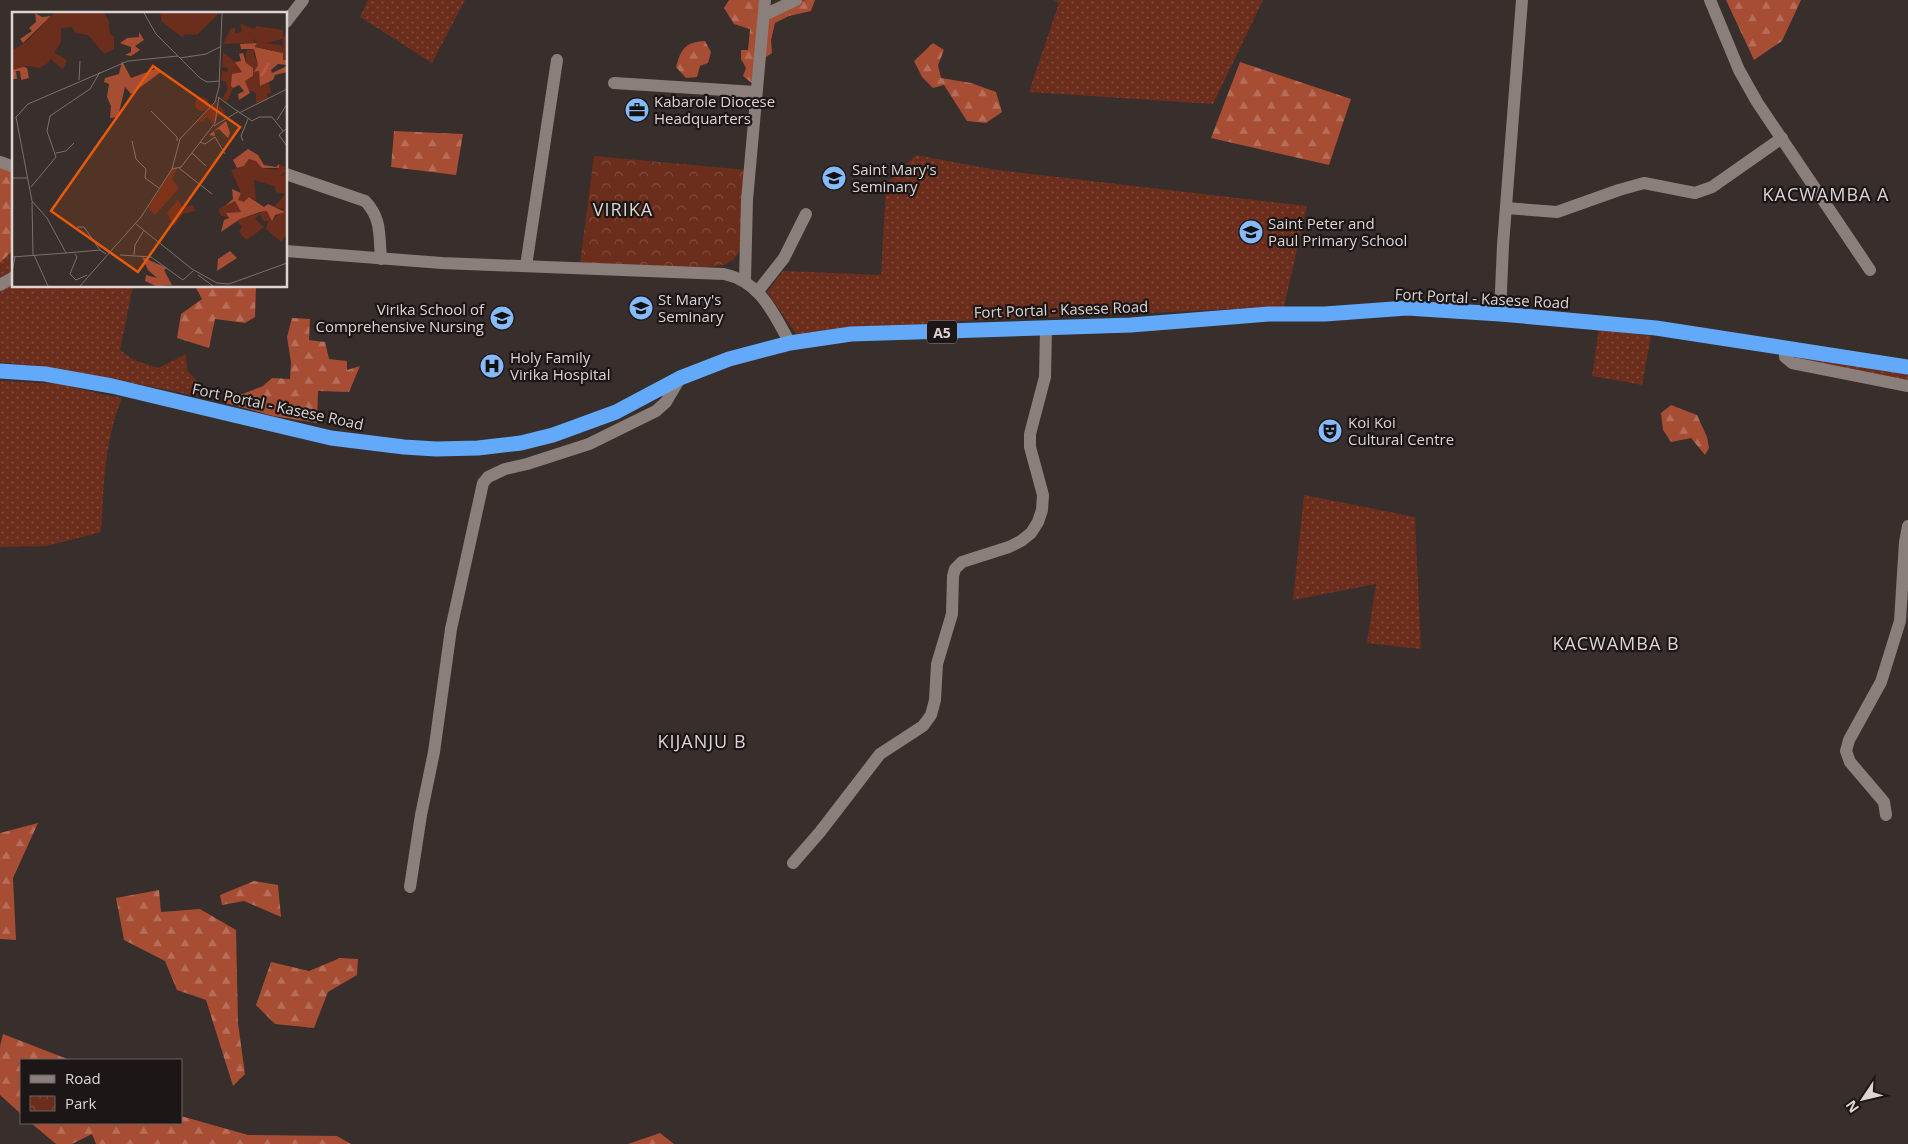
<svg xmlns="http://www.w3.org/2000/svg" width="1908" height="1144" font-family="'Open Sans',sans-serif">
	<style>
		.grass { fill: url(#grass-dots) }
		.forest { fill: url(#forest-firs) }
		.park { fill: url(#park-crowns) }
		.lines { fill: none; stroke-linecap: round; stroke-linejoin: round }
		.minor { stroke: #8b7f7b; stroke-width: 12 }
		.highway { stroke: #63a9fa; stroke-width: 15 }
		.labels { text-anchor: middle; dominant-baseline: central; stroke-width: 4.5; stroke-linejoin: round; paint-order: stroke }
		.shield { fill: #1c1716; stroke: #a29c9a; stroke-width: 1 }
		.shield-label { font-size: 14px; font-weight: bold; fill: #dcd5d3 }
		.poi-label { font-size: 15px; fill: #dcd5d3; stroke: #1c1716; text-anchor: start }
		.street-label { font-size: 15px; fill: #dcd5d3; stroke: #1c1716 }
		.quarter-label { font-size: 18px; letter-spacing: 1px; fill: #dcd5d3; stroke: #1c1716 }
		.inset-river { fill: none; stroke: #b65b42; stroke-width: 2.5 }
		.inset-road { fill: none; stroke: #7a716e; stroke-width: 1 }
		.view { fill: #e8590c; fill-opacity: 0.15; stroke: #e8590c; stroke-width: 2.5 }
		.inset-edge { fill: none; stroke: #dcd5d3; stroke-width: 2.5 }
	</style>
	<defs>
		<pattern id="grass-dots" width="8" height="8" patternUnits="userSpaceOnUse" patternTransform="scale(1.25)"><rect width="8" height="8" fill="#6b2d1c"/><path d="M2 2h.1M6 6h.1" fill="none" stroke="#804b3c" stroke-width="1.8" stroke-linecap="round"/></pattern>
		<pattern id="forest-firs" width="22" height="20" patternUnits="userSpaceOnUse" patternTransform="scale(1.25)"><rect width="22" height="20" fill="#a64d34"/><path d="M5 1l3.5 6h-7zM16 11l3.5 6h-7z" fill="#b66e5a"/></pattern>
		<pattern id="park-crowns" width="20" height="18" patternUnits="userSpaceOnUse" patternTransform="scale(1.25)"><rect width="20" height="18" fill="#6b2d1c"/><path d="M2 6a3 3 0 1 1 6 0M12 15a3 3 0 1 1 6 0" fill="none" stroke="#804b3c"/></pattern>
	</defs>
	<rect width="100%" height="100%" fill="#382e2b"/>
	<g class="grass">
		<polygon points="368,0 465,0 432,63 360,17"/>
		<polygon points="1054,0 1263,0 1213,104 1029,92 1059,3"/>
		<polygon points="916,155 997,170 1307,206 1284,307 958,321 797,335 767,292 783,271 881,275 886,184"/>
		<polygon points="14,249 14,272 0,280 0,263"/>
		<polygon points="14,282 14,286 133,286 120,350 134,360 158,368 186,354 187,370 213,399 71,371 0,362 0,290"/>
		<polygon points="1599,329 1651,336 1642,385 1592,376"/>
		<polygon points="1796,355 1908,371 1908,381 1796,359"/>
		<path d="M0,381L61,384L100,394L122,398C104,442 104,486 101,532L47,546L0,547Z"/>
		<polygon points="1304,495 1415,517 1421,649 1367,643 1376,584 1293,600"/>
	</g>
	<g class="forest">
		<polygon points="729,0 762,0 754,85 743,76 746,68 741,59 741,50 748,50 750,29 734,24 724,8"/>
		<polygon points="806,0 815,0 811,11 789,16 775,23 771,40 772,53 762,60 766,17 799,1"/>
		<polygon points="1726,0 1801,0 1782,41 1754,60"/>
		<path d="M705,41L711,52L708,63L700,66L697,77L686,78L676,67C681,49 685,42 705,41Z"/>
		<polygon points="933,43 944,50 938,65 941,78 971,83 996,92 1002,112 986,123 967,121 944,85 933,88 922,77 914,61"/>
		<polygon points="1240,62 1351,99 1329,165 1211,138"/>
		<polygon points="394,131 463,134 456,175 391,167"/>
		<polygon points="0,166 14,170 14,249 0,263"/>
		<polygon points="195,286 256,286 255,317 245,323 215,319 209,348 177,338 181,314 202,299"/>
		<polygon points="292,318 310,319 309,340 325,342 329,359 347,361 347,370 360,366 349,392 318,391 317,423 273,416 222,402 263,386 272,378 290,379 291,362 287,337"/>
		<polygon points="1671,405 1697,415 1707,437 1709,448 1705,455 1691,438 1671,442 1663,430 1661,413"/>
		<polygon points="38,823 13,878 16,940 0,939 0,833"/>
		<polygon points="254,881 278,885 281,917 244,901 222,905 220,895"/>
		<polygon points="159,890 161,912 200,909 236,930 238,1023 245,1074 233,1086 206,1000 177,990 165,961 124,940 116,898"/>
		<polygon points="340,958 358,959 357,975 328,992 314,1028 275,1024 256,1005 271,962 309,971"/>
		<polygon points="3,1034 70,1060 21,1060 21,1114 0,1095 0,1046"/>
		<polygon points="181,1116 248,1135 337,1136 351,1144 96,1144 92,1134 72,1144 56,1144 31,1123 181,1123"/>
		<polygon points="660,1133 674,1144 628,1144"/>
	</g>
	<polygon class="park" points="594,156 747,170 741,249 734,259 724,265 700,268 580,263"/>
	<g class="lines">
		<g class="minor">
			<polyline points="1710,0 1739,70 1757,102 1870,270"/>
			<polyline points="764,15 796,0"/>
			<polyline points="286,22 303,0"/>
			<polyline points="614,83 756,92"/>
			<polyline points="0,162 14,167"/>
			<path d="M286,174L365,201C382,218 379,237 381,259"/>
			<polyline points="1506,208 1557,212 1619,190 1644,183 1695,193 1712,187 1782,138"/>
			<path d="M286,251L442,263L724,274C761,282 773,313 790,343"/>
			<polyline points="526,266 557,60"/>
			<polyline points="745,280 747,200 765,0"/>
			<polyline points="0,285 14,277"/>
			<polyline points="758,291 784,258 806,214"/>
			<polyline points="1500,314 1503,245 1522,0"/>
			<polyline points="1785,347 1785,357 1792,363 1908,386"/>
			<polyline points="1886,815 1884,802 1850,762 1846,751 1849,740 1881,682 1900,621 1905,542 1908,526"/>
			<polyline points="793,863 820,832 880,754 923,726 931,715 935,700 937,664 952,614 953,576 955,569 962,562 1009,547 1021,541 1031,533 1038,522 1042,510 1043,495 1030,447 1030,434 1045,377 1046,328"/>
			<polyline points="410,887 421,815 434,752 451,629 483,483 488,477 505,469 527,464 589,444 656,411 666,402 680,378"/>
		</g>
		<polyline class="highway" points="0,371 45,374 112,386 331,438 404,447 436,449 478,448 521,443 553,435 616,412 680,378 729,359 790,343 851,334 1131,325 1269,314 1325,314 1407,308 1500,314 1656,328 1908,367"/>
	</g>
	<defs>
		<symbol id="office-disc" viewBox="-11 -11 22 22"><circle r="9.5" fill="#85bbfb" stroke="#1c1716"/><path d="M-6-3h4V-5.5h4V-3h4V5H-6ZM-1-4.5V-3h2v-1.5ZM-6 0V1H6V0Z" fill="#111"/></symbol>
		<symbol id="school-disc" viewBox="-11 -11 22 22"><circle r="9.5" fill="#85bbfb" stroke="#1c1716"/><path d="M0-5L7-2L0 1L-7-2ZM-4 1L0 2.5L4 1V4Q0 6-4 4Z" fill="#111"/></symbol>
		<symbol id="university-disc" viewBox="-11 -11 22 22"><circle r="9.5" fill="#85bbfb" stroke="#1c1716"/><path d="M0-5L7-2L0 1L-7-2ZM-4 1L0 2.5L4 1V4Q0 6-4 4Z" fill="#111"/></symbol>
		<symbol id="hospital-disc" viewBox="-11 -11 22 22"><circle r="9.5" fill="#85bbfb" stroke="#1c1716"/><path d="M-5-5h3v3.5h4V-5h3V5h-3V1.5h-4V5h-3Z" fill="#111"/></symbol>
		<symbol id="theatre-disc" viewBox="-11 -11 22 22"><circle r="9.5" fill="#85bbfb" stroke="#1c1716"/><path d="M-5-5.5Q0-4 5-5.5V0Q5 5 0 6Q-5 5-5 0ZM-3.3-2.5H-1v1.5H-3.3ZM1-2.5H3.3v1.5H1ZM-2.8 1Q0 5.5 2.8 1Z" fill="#111"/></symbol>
	</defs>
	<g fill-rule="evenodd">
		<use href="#office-disc" x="623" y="96" width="28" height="28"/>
		<use href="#school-disc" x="820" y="164" width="28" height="28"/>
		<use href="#school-disc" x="1237" y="218" width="28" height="28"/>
		<use href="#university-disc" x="627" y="294" width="28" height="28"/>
		<use href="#university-disc" x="488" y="304" width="28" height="28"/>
		<use href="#hospital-disc" x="478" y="352" width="28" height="28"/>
		<use href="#theatre-disc" x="1316" y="417" width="28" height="28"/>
	</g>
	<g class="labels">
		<rect class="shield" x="927" y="320.5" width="30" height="23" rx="4"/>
		<g class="shield-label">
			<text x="942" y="332">A5</text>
		</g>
		<g class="poi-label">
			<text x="654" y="101">Kabarole Diocese<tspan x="654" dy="17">Headquarters</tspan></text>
			<text x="852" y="169">Saint Mary's<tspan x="852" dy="17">Seminary</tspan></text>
			<text x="1268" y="223">Saint Peter and<tspan x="1268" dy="17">Paul Primary School</tspan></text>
			<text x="658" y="299">St Mary's<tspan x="658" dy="17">Seminary</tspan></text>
			<text x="484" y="309" text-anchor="end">Virika School of<tspan x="484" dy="17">Comprehensive Nursing</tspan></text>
			<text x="510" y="357">Holy Family<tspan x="510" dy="17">Virika Hospital</tspan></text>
			<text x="1348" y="422">Koi Koi<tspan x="1348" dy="17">Cultural Centre</tspan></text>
		</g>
		<g class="street-label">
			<text transform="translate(1482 298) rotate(3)">Fort Portal - Kasese Road</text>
			<text transform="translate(1061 309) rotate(-2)">Fort Portal - Kasese Road</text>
			<text transform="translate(278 406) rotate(12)">Fort Portal - Kasese Road</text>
		</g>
		<g class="quarter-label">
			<text x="1826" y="194">KACWAMBA A</text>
			<text x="623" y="209">VIRIKA</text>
			<text x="1616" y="643">KACWAMBA B</text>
			<text x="702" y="741">KIJANJU B</text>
		</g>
	</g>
	<g transform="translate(12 12)">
		<rect width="275" height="275" fill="#382e2b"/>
		<path d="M148,1H207L185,23L173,22L171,26L150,10ZM228,11L241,17L245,14L271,18V26L275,20V48H271V27L254,31L241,18L242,31L211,32L219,16H223V22L230,19ZM242,37V44L248,56V74L257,70L259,81L255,82L256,88L244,91V81L234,77L233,69L241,64L234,51V39ZM41,40L55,48L51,58L38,46ZM211,40L231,57L230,60L220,62L221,76L215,90L210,87L215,78L214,70L209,69L210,59L215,60L216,56L210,55ZM183 92a7 7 0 1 1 14 0a7 7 0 1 1-14 0ZM206,86L205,104L207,93L214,101H208L202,112L195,105L191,110H186ZM237,147L244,148L250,156L262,158L267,156V152L273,155L274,160L267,165L275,161V222L269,230L254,217L256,209H251L248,202L243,207L252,215L242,223L234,228L227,220L230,215L225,209L228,207L255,199L262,207L272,197L262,195L273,182L264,180L262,174L242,168L244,189L240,186L231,190L226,188L229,181L219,158L232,154ZM160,157H165L160,167L167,176L143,203L136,196ZM166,188L171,195L181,193L183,199L171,202L162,214L155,201ZM223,188L229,200L217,201V205L209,204L206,197Z" fill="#6b2d1c"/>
		<path d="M23,1L30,5L39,4L11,31L8,27L20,19L17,16L24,10ZM127,20L132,28L123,34L128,38L119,44L113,43L119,40V35L108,31L115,26L127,25ZM245,31L243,35L271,41V48H275V53L266,52L259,58L260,61L275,54V60L263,63L261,68L248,74L247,59L242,60L246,53L242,37H229L228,32ZM231,41L234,51L241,56V64L233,69L238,81L227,88L226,82L232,79L227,73L221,76L219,74L220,62L230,60L223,50L229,49L227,42ZM110,49L119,66L146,56L149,60L119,82L113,75L106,105L98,106L99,94L95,85L97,72L92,70L93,66L107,62ZM10,54L15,56L17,66L9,68L8,59H4L5,67H0V58ZM214,109L218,121L216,126L207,117L202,119L203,124L197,123ZM236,137L246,143L252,153L264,155L267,152V156H250L244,149L237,147L232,154L225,156L221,148ZM220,177L229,181L226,188L232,190L237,185L252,195L256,192L273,200L263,203L260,209L255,199L248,200L228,207L209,220L212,208L217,206L214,201L229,200L223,189L213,194L221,187ZM218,239L225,246L205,259L206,247ZM130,245L155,256L152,258L160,273L144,274L133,269L134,263L145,266L136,258Z" fill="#a64d34"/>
		<path d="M42,1H92L97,9L98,22L102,25V37L92,42L76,23L63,21L60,15L49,16V30L36,51L28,56L15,54L0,58V39L15,29ZM241,18L254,24V31L270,33L271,41L243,35L245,31L236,20Z" fill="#6b2d1c"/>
		<path class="inset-river" d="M249,64L257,51"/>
		<path class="inset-road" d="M132,1L144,22L188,66L195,70L207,69M168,46L194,42L208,35M67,68L68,49M206,85L225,99M224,98L240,109L247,105H260L271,119M139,99L165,125V129M227,101L275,77M265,108L275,92M202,114L227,99M275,116L267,123L275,134M120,129L124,147L134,157L133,166L147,176M231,129L229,124L236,107M188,130L193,132L203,125L213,142M44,141L54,139L62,131M180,141L194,154M167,156L200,182M160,157L169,155L203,111L207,85M0,166H16M19,175L44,145L35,119L38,104L78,77L88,60M20,190L21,243M124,212L180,257L205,271L217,272L275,251M65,215H72L88,238M63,242L65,245L58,262L64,268L75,263M94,242L88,238L54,241L35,206L20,189L4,105L16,92L116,49L166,44M22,243L36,274M108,243L139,245L171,268L181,259M122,243L123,233L132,218M0,245L54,241M0,260L3,245M186,263L201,274M68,274L129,205L160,157L168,127L203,90L207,75L210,1"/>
		<path class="view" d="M141,54L228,115L126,260L39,199Z"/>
		<rect width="275" height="275" class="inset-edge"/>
	</g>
	<rect x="20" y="1059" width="162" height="65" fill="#1c1716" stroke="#696362"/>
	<rect x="30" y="1075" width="25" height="8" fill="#8b7f7b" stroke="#696362"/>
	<text x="65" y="1084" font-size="15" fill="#dcd5d3">Road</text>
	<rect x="30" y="1096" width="25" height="15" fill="url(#park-crowns)" stroke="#696362"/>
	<text x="65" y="1109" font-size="15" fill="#dcd5d3">Park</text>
	<g transform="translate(1863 1099) rotate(235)" stroke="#1c1716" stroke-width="4" paint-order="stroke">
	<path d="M0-4L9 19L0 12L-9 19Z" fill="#dcd5d3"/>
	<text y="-8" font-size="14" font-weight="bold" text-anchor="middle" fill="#dcd5d3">N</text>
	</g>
</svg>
